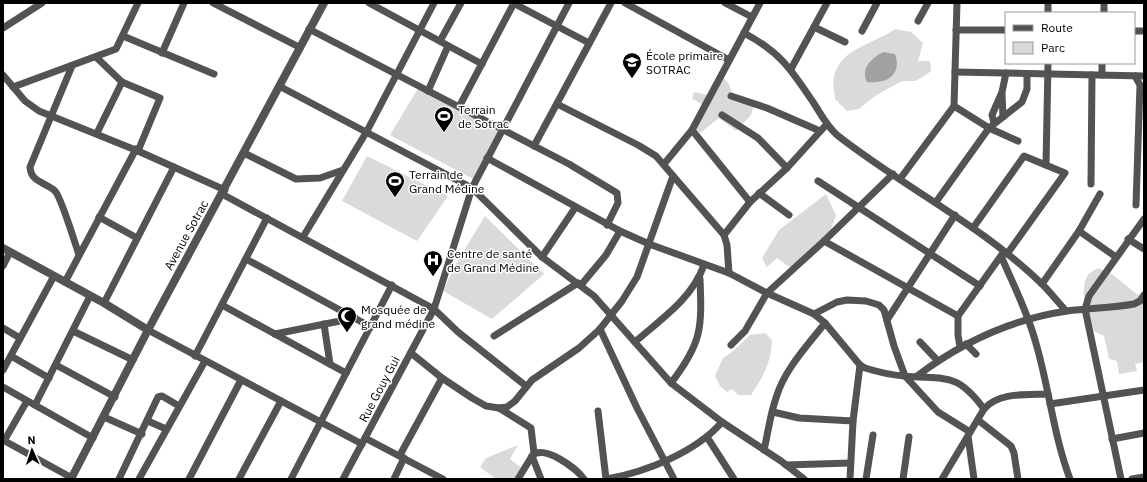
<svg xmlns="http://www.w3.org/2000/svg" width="1147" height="482" font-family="'IBM Plex Sans',sans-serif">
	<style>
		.green { fill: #dadada }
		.water { fill: #a1a1a1 }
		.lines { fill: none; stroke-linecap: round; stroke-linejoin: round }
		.minor { stroke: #535353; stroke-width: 7 }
		.tertiary { stroke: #535353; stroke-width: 8 }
		.labels { text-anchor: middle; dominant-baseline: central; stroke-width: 3; stroke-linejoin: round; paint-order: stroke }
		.poi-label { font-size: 12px; fill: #000; stroke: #fff; text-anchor: start }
		.street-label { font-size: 12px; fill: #000; stroke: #fff }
	</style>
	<rect width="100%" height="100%" fill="#fff"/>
	<g class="green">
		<path d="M895,29L911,32L923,43L918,61H930L931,71L923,77L915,81H902L875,96L859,109L847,111L835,99C835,93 832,84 834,77C840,48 874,44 895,29Z"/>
		<path d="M719,77C728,79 729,84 732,93L755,102L751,115L736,131L719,118L700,133L693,124L704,105L692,99L694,92L707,95Z"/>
		<polygon points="419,87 498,132 473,179 390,135"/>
		<polygon points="367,156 448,196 417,241 342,201"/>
		<polygon points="826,194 836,215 825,246 795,271 777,258 767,267 762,258 779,230"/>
		<polygon points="485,216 544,274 492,319 443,291 454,267"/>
		<path d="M1098,268L1113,275L1138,295L1144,294V362L1135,364L1137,371L1119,374L1117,361L1109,359L1104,336L1094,331C1088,315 1078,291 1088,275C1090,272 1095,270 1098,268Z"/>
		<path d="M765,333L772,340C771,363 763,377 751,395H738L732,389L727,392L720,386L715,376L723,358L732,352L750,335Z"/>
		<polygon points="518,445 510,459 522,468 520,479 496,479 480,467 486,458"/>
	</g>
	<path class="water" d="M883,52L895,54C902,74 888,84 867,82C860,68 872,58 883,52Z"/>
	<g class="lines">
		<g class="minor">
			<polyline points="213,3 299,47"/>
			<polyline points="369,3 482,64"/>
			<polyline points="513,3 589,43"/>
			<polyline points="625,3 729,60"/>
			<polyline points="725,3 752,17"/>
			<polyline points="1048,13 1048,3"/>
			<polyline points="1104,13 1104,3"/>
			<polyline points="918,21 928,3"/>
			<polyline points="814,27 845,42"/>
			<polyline points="3,28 42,3"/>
			<polyline points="309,29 569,164 617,193 618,203 607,225"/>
			<polyline points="956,30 1006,30"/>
			<polyline points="862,31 877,3"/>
			<polyline points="1134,31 1144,31"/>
			<path d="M744,33C780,52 791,69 813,102C821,114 826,125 837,135C903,187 980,224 1042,284C1050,292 1058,302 1066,311"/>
			<polyline points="123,36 214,74"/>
			<polyline points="440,41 461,3"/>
			<polyline points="162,53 184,3"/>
			<polyline points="96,57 122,82 160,98 138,151"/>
			<path d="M72,66L30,167C31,183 46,182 55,191C61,197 75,243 79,255"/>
			<polyline points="791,69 827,3"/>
			<polyline points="955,72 1144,76"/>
			<polyline points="3,75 25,101 39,111 138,151 225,190"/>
			<polyline points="1102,75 1102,63"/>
			<polyline points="1135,76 1140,85 1136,205"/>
			<polyline points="279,86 472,188 542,257 594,296 671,383 722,422 781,461 804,479"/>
			<polyline points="13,87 116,49 138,3"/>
			<polyline points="428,91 448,46"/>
			<polyline points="1002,94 1003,117"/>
			<polyline points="731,96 767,108 820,131"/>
			<polyline points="557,104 638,145 656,156 724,235 727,245 729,273"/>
			<polyline points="954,106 989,128 1018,141"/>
			<polyline points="459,107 514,3"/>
			<polyline points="722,115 758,138 787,168"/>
			<polyline points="994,123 992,115 1002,92 1006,73"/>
			<polyline points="692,130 750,202"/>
			<polyline points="97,133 122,82"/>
			<polyline points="534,146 611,3"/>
			<polyline points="244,153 296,179 320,178 343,170"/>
			<path d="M487,158L620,231L649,244L729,273L767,293L814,314L825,323L860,365L865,368C878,372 891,375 904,376C945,380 956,371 984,409"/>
			<polyline points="664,164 692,130 760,3"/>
			<polyline points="1046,165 1048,63"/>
			<polyline points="900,179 954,106 957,3"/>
			<polyline points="818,181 980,286"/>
			<polyline points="1091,184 1092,75"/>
			<polyline points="759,193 789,215"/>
			<polyline points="222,194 434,309 458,332 526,386"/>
			<polyline points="936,202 989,128 1022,102 1027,89 1027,74"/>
			<polyline points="99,217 137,238"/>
			<polyline points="973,228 1024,156 1065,173 1007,254"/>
			<polyline points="1079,231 1116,257"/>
			<polyline points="724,235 750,202 787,168 826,125"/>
			<polyline points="303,237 367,131 434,3"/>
			<polyline points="1128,239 1144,249"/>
			<polyline points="824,241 958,316"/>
			<path d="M1001,256C1013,284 1027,311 1035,340C1049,386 1053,434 1070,479"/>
			<polyline points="542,257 575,208"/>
			<polyline points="246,259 371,327"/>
			<polyline points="3,266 10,252"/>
			<polyline points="65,282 136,149"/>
			<polyline points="1042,284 1079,231 1100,194"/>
			<polyline points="581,285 606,255 620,231"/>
			<polyline points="104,303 174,167"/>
			<polyline points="222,305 346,373"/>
			<polyline points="814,314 837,302 847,300 866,301 879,305 884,310 894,346 905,376 938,412 970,432"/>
			<polyline points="887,320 955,215"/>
			<polyline points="324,324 330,364"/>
			<polyline points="3,328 20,338"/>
			<polyline points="600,329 637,408 674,479"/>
			<polyline points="148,330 362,444"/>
			<polyline points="73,331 133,360"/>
			<polyline points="275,334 355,318"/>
			<polyline points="494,336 578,283"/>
			<path d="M635,342C661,319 692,299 704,265"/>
			<polyline points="920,342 937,360"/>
			<polyline points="966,344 976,354"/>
			<polyline points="731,345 745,331 767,293 824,241 893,174"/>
			<polyline points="960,347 958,335 958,316 1003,253"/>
			<polyline points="411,353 442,378 472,398 486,406 499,408 531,428 534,453"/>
			<polyline points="11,356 49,378"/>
			<polyline points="195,356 267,218"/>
			<polyline points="56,365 115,397"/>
			<polyline points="3,370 54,276"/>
			<path d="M917,376C961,343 1013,319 1067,311C1090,308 1112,308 1134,304L1140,301L1144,295"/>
			<path d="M671,383C702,343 702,328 700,279"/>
			<polyline points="3,387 93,438"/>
			<polyline points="1050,404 1144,390"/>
			<polyline points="35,405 90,296"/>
			<polyline points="499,408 507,407 515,401 532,380 579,348 600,329 622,301 637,277 673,176"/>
			<polyline points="598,411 606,479"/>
			<polyline points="773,412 799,418 853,421"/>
			<polyline points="104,417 142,434"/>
			<polyline points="978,420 1011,446 1014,453 1018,479"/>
			<polyline points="148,421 166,429"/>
			<polyline points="968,436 974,479"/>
			<polyline points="707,437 734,479"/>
			<polyline points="365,438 443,479"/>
			<polyline points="1112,439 1144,433"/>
			<polyline points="3,440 72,478"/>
			<polyline points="4,441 27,401"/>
			<path d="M764,450C768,433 770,415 776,398C784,370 807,346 825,323"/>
			<polyline points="400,455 442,378"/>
			<polyline points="532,456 541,479"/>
			<polyline points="786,465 850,463"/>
			<polyline points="119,479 158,397 162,396 179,406"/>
			<polyline points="139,479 205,361"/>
			<polyline points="189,479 241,380"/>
			<polyline points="239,479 281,401"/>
			<polyline points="291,479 392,285"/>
			<polyline points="343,479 434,309 472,188 569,3"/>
			<polyline points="394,479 404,458"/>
			<path d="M518,479L532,456C544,444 576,468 584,479"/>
			<path d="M607,479C646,472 696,452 722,422"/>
			<polyline points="850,479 853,421 860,365"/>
			<polyline points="866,479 873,435"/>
			<polyline points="903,479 909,437"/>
			<path d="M942,479L984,409C999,392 1026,395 1048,394"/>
			<polyline points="1121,479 1085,309 1089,296 1144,219"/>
			<polyline points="1132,479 1144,477"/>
		</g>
		<g class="tertiary">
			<polyline points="3,248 104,303 148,330"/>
			<polyline points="71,479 148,330 324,3"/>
		</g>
	</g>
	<defs>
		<symbol id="school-pin" viewBox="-11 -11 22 30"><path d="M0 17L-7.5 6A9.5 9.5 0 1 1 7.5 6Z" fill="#000" stroke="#fff"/><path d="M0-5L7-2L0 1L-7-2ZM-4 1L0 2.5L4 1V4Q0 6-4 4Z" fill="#fff"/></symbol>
		<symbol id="stadium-pin" viewBox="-11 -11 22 30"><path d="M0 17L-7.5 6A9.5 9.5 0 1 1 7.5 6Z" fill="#000" stroke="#fff"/><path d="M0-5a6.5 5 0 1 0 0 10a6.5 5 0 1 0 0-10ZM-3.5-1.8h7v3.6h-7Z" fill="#fff"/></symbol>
		<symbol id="hospital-pin" viewBox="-11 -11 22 30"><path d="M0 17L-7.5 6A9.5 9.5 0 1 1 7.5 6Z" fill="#000" stroke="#fff"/><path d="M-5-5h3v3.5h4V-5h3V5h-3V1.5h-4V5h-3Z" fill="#fff"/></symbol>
		<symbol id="mosque-pin" viewBox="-11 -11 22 30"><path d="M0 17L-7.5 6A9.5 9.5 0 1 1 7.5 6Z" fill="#000" stroke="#fff"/><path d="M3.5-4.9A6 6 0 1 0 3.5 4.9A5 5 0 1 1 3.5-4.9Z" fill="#fff"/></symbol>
	</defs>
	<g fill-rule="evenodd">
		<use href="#school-pin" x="621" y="51" width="22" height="30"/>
		<use href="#stadium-pin" x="433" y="105" width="22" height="30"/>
		<use href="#stadium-pin" x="384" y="170" width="22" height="30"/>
		<use href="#hospital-pin" x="422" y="249" width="22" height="30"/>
		<use href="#mosque-pin" x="336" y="305" width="22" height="30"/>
	</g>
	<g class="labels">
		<g class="poi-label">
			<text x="646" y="55">École primaire<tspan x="646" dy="14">SOTRAC</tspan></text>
			<text x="458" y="109">Terrain<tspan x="458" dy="14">de Sotrac</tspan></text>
			<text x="409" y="174">Terrain de<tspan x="409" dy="14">Grand Médine</tspan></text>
			<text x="447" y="253">Centre de santé<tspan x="447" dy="14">de Grand Médine</tspan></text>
			<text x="361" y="309">Mosquée de<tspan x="361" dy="14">grand médine</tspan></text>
		</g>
		<g class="street-label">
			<text transform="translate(186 235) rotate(-61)">Avenue Sotrac</text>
			<text transform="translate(379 389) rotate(-62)">Rue Gouy Gui</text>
		</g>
	</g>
	<rect width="1147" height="482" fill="none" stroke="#000000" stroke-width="8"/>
	<rect x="1005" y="12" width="130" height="52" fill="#ffffff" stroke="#999999"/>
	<rect x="1013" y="25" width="20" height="6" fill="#535353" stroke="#999999"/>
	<text x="1041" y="32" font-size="12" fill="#000000">Route</text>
	<rect x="1013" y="42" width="20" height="12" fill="#dadada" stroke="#999999"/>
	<text x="1041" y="52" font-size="12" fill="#000000">Parc</text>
	<g transform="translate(32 450) rotate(357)" stroke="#ffffff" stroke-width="3" paint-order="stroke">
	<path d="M0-3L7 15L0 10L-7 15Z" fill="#000000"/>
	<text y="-6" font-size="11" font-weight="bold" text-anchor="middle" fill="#000000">N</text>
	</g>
</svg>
